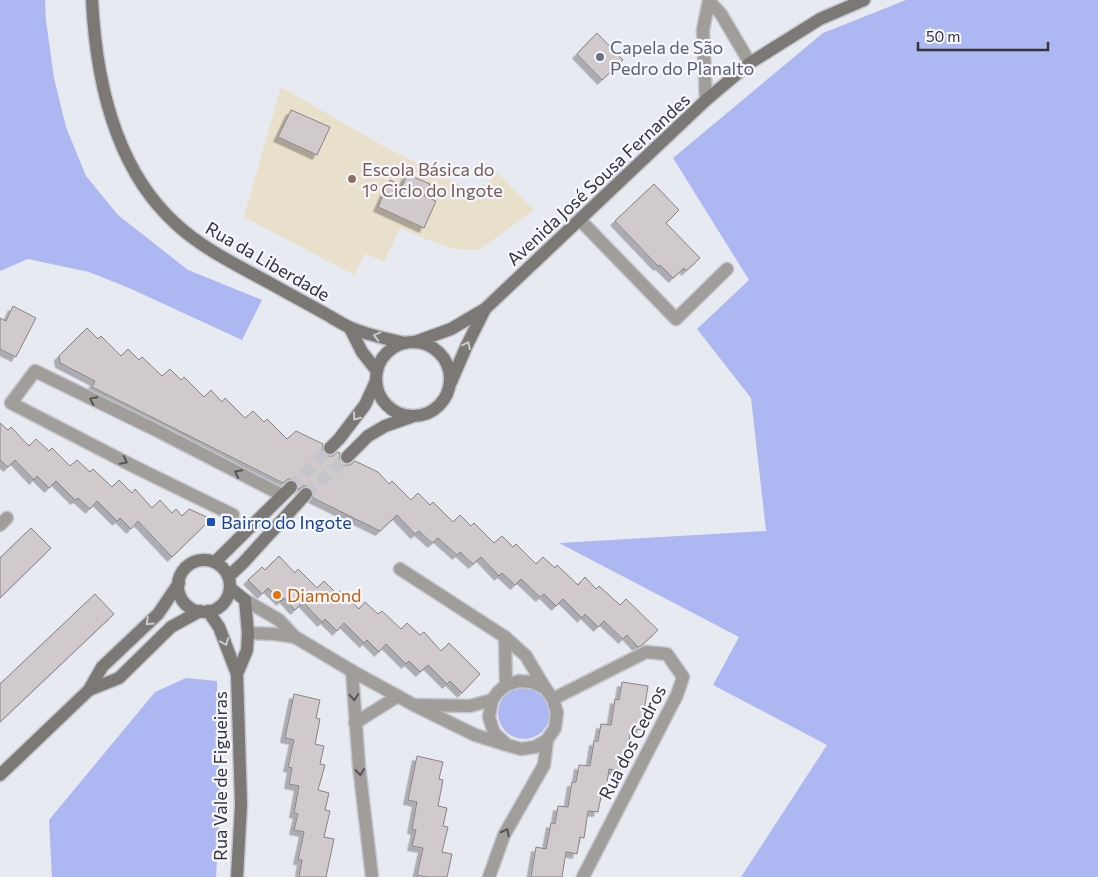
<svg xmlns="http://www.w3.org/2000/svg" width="1098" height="877" font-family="Commissioner,sans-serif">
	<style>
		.education { fill: #e9e0cb }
		.green { fill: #adb7f1 }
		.building { fill: #d1cacd; stroke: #898284; filter: url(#shadow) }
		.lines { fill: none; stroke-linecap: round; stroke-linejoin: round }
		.secondary-tunnel { stroke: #c4c6cc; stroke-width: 12; stroke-dasharray: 12 6; stroke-linecap: butt }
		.street-casing { stroke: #c4c6cc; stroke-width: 15 }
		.secondary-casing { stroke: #c4c6cc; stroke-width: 15 }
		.street { stroke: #a09d9b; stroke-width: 12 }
		.secondary { stroke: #7c7875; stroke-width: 12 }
		.oneway { stroke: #cbcbce }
		.oneway2 { stroke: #555456 }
		.worship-dot { fill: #6b7280; stroke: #f6f7fe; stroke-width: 2 }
		.education-dot { fill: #8d6e63; stroke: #f6f7fe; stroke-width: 2 }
		.transit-dot { fill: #1a4fb4; stroke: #f6f7fe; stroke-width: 2 }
		.food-dot { fill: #e8710a; stroke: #f6f7fe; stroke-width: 2 }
		.labels { text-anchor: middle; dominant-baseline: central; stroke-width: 4.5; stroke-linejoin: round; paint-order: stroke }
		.worship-label { font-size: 18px; fill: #5b616d; stroke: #f6f7fe; text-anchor: start }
		.education-label { font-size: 18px; fill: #785e54; stroke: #f6f7fe; text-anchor: start }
		.street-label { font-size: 18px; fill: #353538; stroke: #f6f7fe }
		.transit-label { font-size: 18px; fill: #164399; stroke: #f6f7fe; text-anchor: start }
		.food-label { font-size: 18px; fill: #c56008; stroke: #f6f7fe; text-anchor: start }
	</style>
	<defs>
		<filter id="shadow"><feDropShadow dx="-4.5" dy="4.5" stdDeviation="0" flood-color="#0004"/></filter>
	</defs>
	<rect width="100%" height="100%" fill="#e8eaf1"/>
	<polygon class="education" points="281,87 385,147 476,193 498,173 534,210 479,250 454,249 428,240 400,228 384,261 365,254 354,275 244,217"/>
	<g class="green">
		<polygon points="0,0 45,0 46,21 54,78 66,127 86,176 118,215 188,270 262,300 242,340 129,288 89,272 28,259 0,271"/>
		<polygon points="906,0 1098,0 1098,877 741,877 827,745 713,685 739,637 559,543 766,531 751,398 697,329 749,280 673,158 823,33"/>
		<polygon points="186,678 217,681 220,804 216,877 52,877 49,820 155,692"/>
		<circle cx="524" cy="713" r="26"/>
	</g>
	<g class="building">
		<polygon points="597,33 623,60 602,80 577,54"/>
		<polygon points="291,110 330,127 317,155 278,137"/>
		<polygon points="407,174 430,184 424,196 436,201 424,228 378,207 390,180 402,186"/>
		<polygon points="654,184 679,210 666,223 700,258 686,271 684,268 673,278 660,265 658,266 615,221"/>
		<polygon points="13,306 36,318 16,357 0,349 0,318 6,321"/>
		<polygon points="87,328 98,339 101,336 121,356 128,349 139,360 142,357 162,376 170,369 181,380 184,377 204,397 211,390 222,402 225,398 245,418 253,411 264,422 267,419 287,439 296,431 323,444 322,451 327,456 333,456 338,452 340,453 339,460 344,465 350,465 355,461 378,472 389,484 392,481 411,500 418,493 430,505 433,502 453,522 460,515 471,526 474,523 494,543 502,536 513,547 516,544 536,564 543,557 555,568 557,565 578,585 585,577 596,589 599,586 620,605 626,599 658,630 642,645 638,647 627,635 623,639 604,621 598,627 585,614 582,618 563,599 556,606 544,594 540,597 521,579 515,585 502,573 499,576 481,557 473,564 460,552 457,555 438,538 432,543 419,531 415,534 397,515 380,531 313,498 314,491 308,486 303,486 298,490 299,484 294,479 288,479 283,483 92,387 95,381 60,363 59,356"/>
		<polygon points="0,423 8,430 11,427 29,446 36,439 49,451 52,448 70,466 77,460 90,472 93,469 112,487 119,480 132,493 135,489 152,508 160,500 172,513 176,509 182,516 189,509 211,519 172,557 138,521 131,529 120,518 117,521 97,501 90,509 78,498 75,500 56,481 49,488 37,476 34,480 15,460 8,467 0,460"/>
		<polygon points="31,528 51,548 0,598 0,558"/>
		<polygon points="279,556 295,573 298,569 317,588 324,581 337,594 340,591 359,609 365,602 378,614 382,611 401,629 407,623 420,635 424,632 441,651 449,643 480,674 462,693 450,681 447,684 428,665 420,672 409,661 406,664 386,644 379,652 367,640 364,643 344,623 337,631 325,619 322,622 303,602 295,610 284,598 281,601 268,588 262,594 248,580 262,567 265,570"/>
		<polygon points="95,594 114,614 0,722 0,684"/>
		<polygon points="622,682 648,686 641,730 631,728 627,756 623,755 620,771 609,769 605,797 601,796 598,812 588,811 584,838 580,837 577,854 566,852 562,877 531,877 536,847 546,849 551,823 555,824 558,806 568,807 572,782 576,782 579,765 590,766 594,741 598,741 601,724 611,725 615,699 619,700"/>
		<polygon points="294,694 320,700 316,718 320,719 315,744 324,746 320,764 325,765 318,790 329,793 325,810 330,811 324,837 334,839 326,877 299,877 302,860 298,860 304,832 294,830 298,814 294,813 299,786 289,784 292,768 288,767 294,740 285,738"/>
		<polygon points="417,756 443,762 439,779 443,780 438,806 447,808 443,826 448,827 442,852 452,854 447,877 426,877 417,875 423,848 412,846 416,830 412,829 417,802 408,800"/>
	</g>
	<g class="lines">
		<g class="secondary-tunnel">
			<polyline points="291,487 330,448"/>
			<polyline points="306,494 347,457"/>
		</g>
		<defs>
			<g id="street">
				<polyline points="709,1 721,14 750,63"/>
				<polyline points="706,100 703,30 709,0"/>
				<polyline points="580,220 676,319 727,269"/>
				<polyline points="233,515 133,466 11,403 35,371 154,429 282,495"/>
				<polyline points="0,525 7,518"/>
				<polyline points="400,569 505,637 506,685"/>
				<polyline points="245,600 279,620 295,637 352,671 414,705 475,735 507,745 521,749 535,747 547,740 555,728 557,713 553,699 545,688 532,682 519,681 506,685 498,692 492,700 489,717 494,733 507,745"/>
				<polyline points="248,633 274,634 295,637"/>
				<polyline points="505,637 526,656 545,688"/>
				<polyline points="352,671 359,766 372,877"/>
				<polyline points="553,699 646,652 667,654 683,677 677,695 583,877"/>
				<polyline points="418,705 470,706 492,700"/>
				<polyline points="355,723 398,696"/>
				<polyline points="489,877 504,835 544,765 547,740"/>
			</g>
			<g id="secondary">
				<path d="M92,0C96,80 114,168 176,224C204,250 241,267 275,286C291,295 308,304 324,313C333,318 342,324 351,328C368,335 387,339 405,343"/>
				<polyline points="350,328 362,352 377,371"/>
				<circle cx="413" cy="379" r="37"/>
				<polyline points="415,342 451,329 485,309 706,100 750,63 820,19 864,0"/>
				<polyline points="451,382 467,345 485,309"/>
				<polyline points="330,448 339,439 365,405 376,381"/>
				<polyline points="347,457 368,436 385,426 411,417"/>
				<circle cx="204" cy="586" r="26"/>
				<polyline points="215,562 291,487"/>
				<polyline points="229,576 243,563 306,494"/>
				<polyline points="230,588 245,600 248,633 247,650 237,674"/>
				<polyline points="208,611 219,627 237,674 241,805 237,877"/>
				<polyline points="89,690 119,678 171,627 200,611"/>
				<polyline points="0,775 89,690 102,667 158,614 179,583"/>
			</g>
		</defs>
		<use href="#street" class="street-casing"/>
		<use href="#secondary" class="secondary-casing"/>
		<use href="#street" class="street"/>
		<use href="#secondary" class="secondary"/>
	</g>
	<defs><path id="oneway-chevron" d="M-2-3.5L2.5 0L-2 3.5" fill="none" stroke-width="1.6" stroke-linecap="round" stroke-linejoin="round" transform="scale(1.25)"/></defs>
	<g class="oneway">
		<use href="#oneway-chevron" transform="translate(377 336) rotate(-165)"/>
		<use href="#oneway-chevron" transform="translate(467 345) rotate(-64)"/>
		<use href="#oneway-chevron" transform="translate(356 417) rotate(128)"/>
		<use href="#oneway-chevron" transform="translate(149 622) rotate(137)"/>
		<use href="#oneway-chevron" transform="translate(225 642) rotate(68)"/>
	</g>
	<g class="oneway2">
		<use href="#oneway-chevron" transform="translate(93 400) rotate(-154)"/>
		<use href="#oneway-chevron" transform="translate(124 461) rotate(27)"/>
		<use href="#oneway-chevron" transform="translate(238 473) rotate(-152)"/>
		<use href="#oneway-chevron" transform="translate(354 697) rotate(86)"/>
		<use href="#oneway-chevron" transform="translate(360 772) rotate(84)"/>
		<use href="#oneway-chevron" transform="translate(506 832) rotate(-63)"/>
	</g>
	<circle class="worship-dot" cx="600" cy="57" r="5"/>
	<circle class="education-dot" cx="352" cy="179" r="5"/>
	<rect class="transit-dot" x="206" y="517" width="10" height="10" rx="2.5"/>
	<circle class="food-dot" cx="277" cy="595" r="5"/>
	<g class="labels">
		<g class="worship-label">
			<text x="610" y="47">Capela de São<tspan x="610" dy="21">Pedro do Planalto</tspan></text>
		</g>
		<g class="education-label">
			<text x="362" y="169">Escola Básica do<tspan x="362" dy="21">1º Ciclo do Ingote</tspan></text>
		</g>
		<g class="street-label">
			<text transform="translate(598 179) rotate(-43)">Avenida José Sousa Fernandes</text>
			<text transform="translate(268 261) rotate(30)">Rua da Liberdade</text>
			<text transform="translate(632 742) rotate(-63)">Rua dos Cedros</text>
			<text transform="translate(220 776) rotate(-90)">Rua Vale de Figueiras</text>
		</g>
		<g class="transit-label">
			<text x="221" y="522">Bairro do Ingote</text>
		</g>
		<g class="food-label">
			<text x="287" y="595">Diamond</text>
		</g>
	</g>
	<path d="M918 42v8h130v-8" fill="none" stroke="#353538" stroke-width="2.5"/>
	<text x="926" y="42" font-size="15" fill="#353538" stroke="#f6f7fe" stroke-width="4" paint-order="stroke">50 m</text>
</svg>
